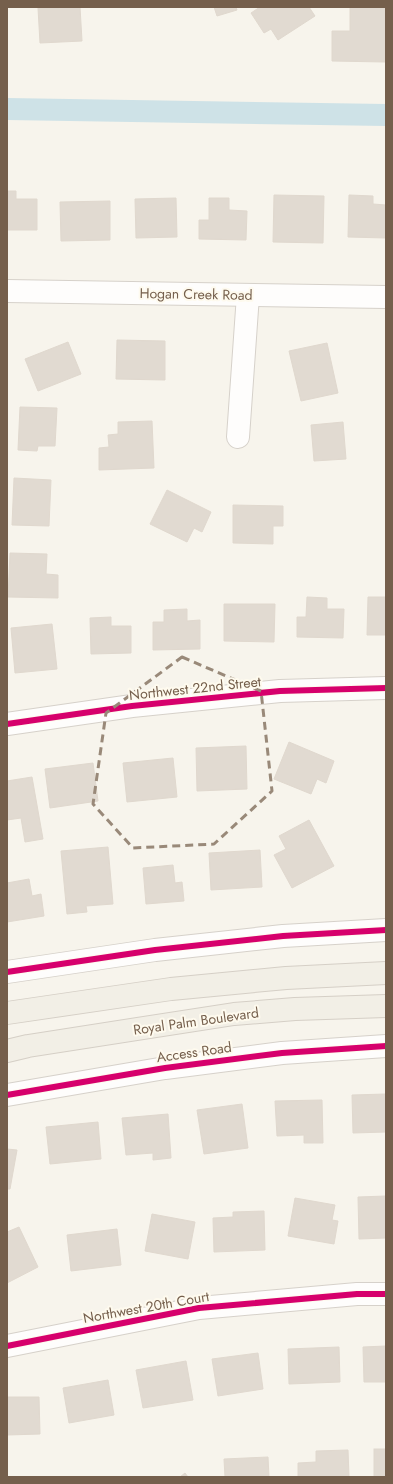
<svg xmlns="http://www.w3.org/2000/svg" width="393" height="1484" font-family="Jost,sans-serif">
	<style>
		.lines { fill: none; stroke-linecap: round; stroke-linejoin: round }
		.canal { stroke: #cee2e7; stroke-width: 22 }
		.building { fill: #e1dad1; stroke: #e0d8ce }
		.minor-casing { stroke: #d6d1ca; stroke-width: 24 }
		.major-casing { stroke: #d5cfc6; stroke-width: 24 }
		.minor { stroke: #fefdfc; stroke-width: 22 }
		.major { stroke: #f2efe6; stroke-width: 22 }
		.cycleway-casing { stroke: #fefaee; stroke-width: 8 }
		.cycleway { stroke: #d6006c; stroke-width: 6 }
		.marked { fill: none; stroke: #998979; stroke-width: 3; stroke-dasharray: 8 5; stroke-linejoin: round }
		.labels { text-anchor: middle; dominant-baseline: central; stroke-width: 4; stroke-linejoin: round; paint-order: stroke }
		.street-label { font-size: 14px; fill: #755f4c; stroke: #fefaee }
	</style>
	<rect width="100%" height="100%" fill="#f7f4ec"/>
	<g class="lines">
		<polyline class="canal" points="7,109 386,115"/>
	</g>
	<g class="building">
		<polygon points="80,7 82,41 40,43 38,8"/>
		<polygon points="214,7 236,7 237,10 217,16"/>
		<polygon points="260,7 309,7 315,16 278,40 271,29 264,33 251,13"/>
		<polygon points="350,7 385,7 385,62 332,61 332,31 350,31"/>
		<polygon points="7,191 16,191 16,199 37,199 37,230 7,230"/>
		<polygon points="274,195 324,196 323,243 273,242"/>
		<polygon points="349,195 373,196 373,204 386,205 386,238 348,237"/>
		<polygon points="176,198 177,237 136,238 135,199"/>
		<polygon points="209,198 229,198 229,210 247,211 246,240 199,239 199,220 209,220"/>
		<polygon points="110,201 110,240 61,241 60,202"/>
		<polygon points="117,340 165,341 165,380 116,379"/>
		<polygon points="68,342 81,374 38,391 25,359"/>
		<polygon points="327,343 338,393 301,401 289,351"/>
		<polygon points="20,407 57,408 55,446 38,446 37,451 18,450"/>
		<polygon points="152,421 154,468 99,470 99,448 109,447 108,435 118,434 118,422"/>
		<polygon points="343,422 346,459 314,461 311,425"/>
		<polygon points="14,478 51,480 49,526 12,525"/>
		<polygon points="167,490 211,512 202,532 194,528 187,542 150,524"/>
		<polygon points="233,505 283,506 283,526 273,526 273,544 233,543"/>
		<polygon points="10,553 47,554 46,574 58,575 58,598 8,597"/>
		<polygon points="307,597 327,598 327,609 344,609 343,638 297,637 297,617 306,617"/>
		<polygon points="368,597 386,597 386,635 367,635"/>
		<polygon points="224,604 275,604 274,642 224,641"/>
		<polygon points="187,609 187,621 200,620 200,649 153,650 153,622 164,622 164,610"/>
		<polygon points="111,617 111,626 131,626 131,653 91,654 90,618"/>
		<polygon points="52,624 57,669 15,673 11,628"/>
		<polygon points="289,742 334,761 326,783 317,779 311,794 274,779"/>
		<polygon points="246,746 247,789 197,791 196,748"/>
		<polygon points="173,758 177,797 127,802 123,763"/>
		<polygon points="93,763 98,801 50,808 45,769"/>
		<polygon points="32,777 43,839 25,842 21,818 7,820 7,781"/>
		<polygon points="309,820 334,866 292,888 274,855 286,849 279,836"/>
		<polygon points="108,847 113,904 86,906 87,912 67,914 61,851"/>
		<polygon points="260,850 262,887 211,890 209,853"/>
		<polygon points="173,865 175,883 182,882 184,901 146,904 143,868"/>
		<polygon points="29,879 32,896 41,894 44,916 7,922 7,883"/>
		<polygon points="386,1094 386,1132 353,1133 352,1095"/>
		<polygon points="322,1100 323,1143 304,1143 304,1135 277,1136 275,1101"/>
		<polygon points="242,1104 248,1148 204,1154 197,1110"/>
		<polygon points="168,1114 171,1158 153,1160 153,1153 126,1155 122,1118"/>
		<polygon points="98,1122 101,1159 50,1164 46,1127"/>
		<polygon points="7,1149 17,1150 10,1189 7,1189"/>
		<polygon points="386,1196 386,1238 359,1239 358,1197"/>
		<polygon points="295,1198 335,1205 332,1220 338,1221 334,1244 288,1236"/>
		<polygon points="264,1211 265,1250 214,1252 213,1218 233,1217 233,1212"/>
		<polygon points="152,1214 195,1222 188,1259 145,1251"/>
		<polygon points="19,1227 38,1267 7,1283 7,1232"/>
		<polygon points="117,1229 121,1265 71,1271 67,1235"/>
		<polygon points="386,1346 386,1382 364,1382 363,1347"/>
		<polygon points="339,1347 340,1382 289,1384 288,1349"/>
		<polygon points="258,1353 263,1389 218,1396 212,1359"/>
		<polygon points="186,1361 193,1400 143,1408 136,1370"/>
		<polygon points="108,1380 114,1415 69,1423 63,1388"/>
		<polygon points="7,1397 39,1397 40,1434 7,1435"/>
		<rect x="374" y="1449" width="12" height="28"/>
		<polygon points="348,1450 349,1477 298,1477 298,1463 316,1462 316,1451"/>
		<polygon points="268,1457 269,1477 225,1477 224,1459"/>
		<polygon points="185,1473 188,1477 180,1477"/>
	</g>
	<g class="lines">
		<defs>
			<g id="minor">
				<polyline points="7,291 386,297"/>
				<polyline points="238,437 248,295"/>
				<polyline points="7,724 132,706 280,691 386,688"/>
				<polyline points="7,972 155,950 283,936 386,930"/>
				<polyline points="7,1095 165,1068 282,1053 386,1046"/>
				<polyline points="7,1346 199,1308 357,1294 386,1294"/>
			</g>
			<g id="major">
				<polyline points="7,1013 171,989 286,978 386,973"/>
				<polyline points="7,1051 28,1046 234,1014 295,1009 386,1006"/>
			</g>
		</defs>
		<use href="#minor" class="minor-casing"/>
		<use href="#major" class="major-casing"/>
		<use href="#minor" class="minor"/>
		<use href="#major" class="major"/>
		<defs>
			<g id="cycleway">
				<polyline points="7,724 132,706 280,691 386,688"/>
				<polyline points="7,972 155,950 283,936 386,930"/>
				<polyline points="7,1095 165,1068 282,1053 386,1046"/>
				<polyline points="7,1346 199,1308 357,1294 386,1294"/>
			</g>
		</defs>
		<use href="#cycleway" class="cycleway-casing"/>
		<use href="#cycleway" class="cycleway"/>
	</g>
	<path class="marked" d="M182,657L261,691L272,791L214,844L133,848L93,804L106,713Z"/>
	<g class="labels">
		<g class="street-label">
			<text transform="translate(196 294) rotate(1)">Hogan Creek Road</text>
			<text transform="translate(195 688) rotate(-6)">Northwest 22nd Street</text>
			<text transform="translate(196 1021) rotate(-8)">Royal Palm Boulevard</text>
			<text transform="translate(194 1052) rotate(-8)">Access Road</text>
			<text transform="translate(146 1307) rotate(-10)">Northwest 20th Court</text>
		</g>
	</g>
	<rect width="393" height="1484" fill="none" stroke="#755f4c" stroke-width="16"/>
</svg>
